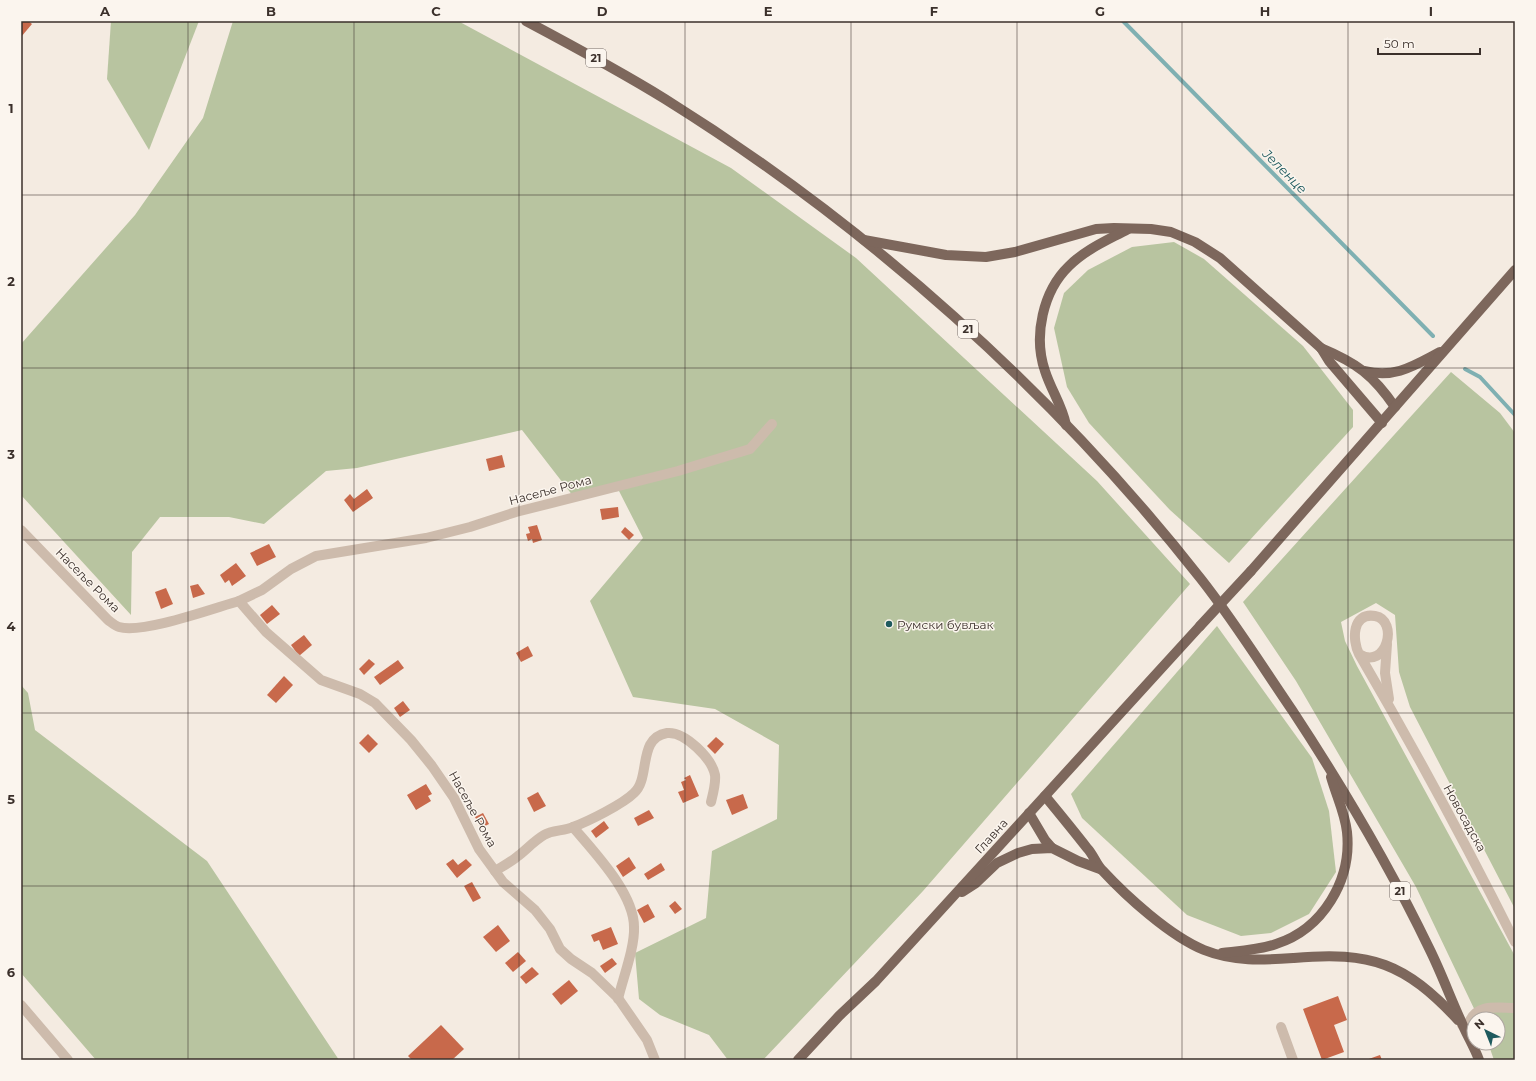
<svg xmlns="http://www.w3.org/2000/svg" width="1536" height="1081" font-family="Montserrat,sans-serif">
	<style>
		.green { fill: #b8c4a0 }
		.lines { fill: none; stroke-linecap: round; stroke-linejoin: round }
		.stream { stroke: #7fb0b2; stroke-width: 4 }
		.building { fill: #c8694b }
		.minor { stroke: #cdbbac; stroke-width: 10 }
		.major { stroke: #7d675c; stroke-width: 10 }
		.major-bridge { stroke: #7d675c; stroke-width: 10 }
		.grid { fill: none; stroke: #3b302b; stroke-width: 1; stroke-opacity: 0.55 }
		.poi-dot { fill: #1f5a5e; stroke: #fbf5ee; stroke-width: 1.5 }
		.labels { text-anchor: middle; dominant-baseline: central; stroke-width: 3; stroke-linejoin: round; paint-order: stroke }
		.shield { fill: #fbf5ee; stroke: #756b66; stroke-width: 1 }
		.shield-label { font-size: 11px; font-weight: bold; fill: #3b302b }
		.street-label { font-size: 12px; fill: #3b302b; stroke: #fbf5ee }
		.poi-label { font-size: 12px; fill: #3b302b; stroke: #fbf5ee; text-anchor: start }
		.water-label { font-size: 13px; font-style: italic; fill: #1f5a5e; stroke: #fbf5ee }
		.neatline { fill: none; stroke: #3b302b; stroke-width: 1.5 }
		.grid-label { font-size: 13px; text-anchor: middle; font-weight: bold; fill: #3b302b }
	</style>
	<rect width="100%" height="100%" fill="#f4ebe1"/>
	<g class="green">
		<polygon points="111,21 199,21 149,150 107,79"/>
		<polygon points="233,21 458,21 731,168 856,258 1097,481 1190,584 923,891 763,1060 728,1060 709,1035 660,1015 639,999 635,953 706,918 712,851 777,819 779,745 715,709 633,697 590,601 643,538 619,491 573,496 522,430 357,468 326,471 264,524 229,517 160,517 132,552 131,615 21,495 21,344 135,215 203,118"/>
		<polygon points="1174,242 1204,259 1303,346 1353,410 1353,427 1229,563 1170,510 1089,423 1067,387 1054,328 1064,293 1088,270 1132,247"/>
		<polygon points="1451,372 1500,413 1515,433 1515,909 1410,707 1399,672 1395,615 1376,603 1341,622 1345,641 1357,666 1515,956 1515,1060 1494,1060 1488,1043 1498,1043 1498,1019 1479,1019 1416,887 1296,681 1243,602"/>
		<polygon points="1217,626 1312,758 1329,811 1336,872 1309,914 1271,933 1241,936 1187,915 1082,818 1071,794"/>
		<polygon points="21,685 28,693 35,730 207,861 339,1060 96,1060 21,973"/>
	</g>
	<g class="lines">
		<g class="stream">
			<polyline points="1123,21 1433,336"/>
			<polyline points="1465,369 1480,377 1515,415"/>
		</g>
	</g>
	<g class="building">
		<polygon points="21,21 28,21 32,24 21,37"/>
		<polygon points="502,455 505,467 489,471 486,459"/>
		<polygon points="367,489 373,498 353,512 344,500 350,494 354,499"/>
		<polygon points="618,507 619,517 602,520 600,509"/>
		<polygon points="537,525 542,540 533,543 532,539 528,541 526,534 530,533 528,527"/>
		<polygon points="625,527 634,535 629,540 621,532"/>
		<polygon points="269,544 276,557 257,566 250,553"/>
		<polygon points="236,563 246,576 232,586 229,580 225,583 220,575"/>
		<polygon points="198,584 205,594 193,598 190,586"/>
		<polygon points="166,588 173,604 161,609 155,592"/>
		<polygon points="272,605 280,614 267,624 260,615"/>
		<polygon points="304,635 312,645 299,656 291,645"/>
		<polygon points="528,646 533,656 521,662 516,653"/>
		<polygon points="369,659 375,664 364,675 359,669"/>
		<polygon points="398,660 404,668 380,685 374,677"/>
		<polygon points="284,676 293,685 276,703 267,695"/>
		<polygon points="403,701 410,710 400,717 394,708"/>
		<polygon points="368,734 378,744 369,753 359,743"/>
		<polygon points="716,737 724,744 715,754 707,746"/>
		<polygon points="690,775 699,796 683,803 678,792 684,790 681,782 686,780 684,778"/>
		<polygon points="426,784 432,794 428,796 431,801 416,810 407,795"/>
		<polygon points="538,792 546,806 534,812 527,798"/>
		<polygon points="743,794 748,808 732,815 726,800"/>
		<polygon points="649,810 654,818 638,826 634,818"/>
		<polygon points="483,813 489,824 481,828 475,817"/>
		<polygon points="604,821 609,828 596,838 591,831"/>
		<polygon points="629,857 636,868 623,877 616,866"/>
		<polygon points="453,859 458,865 466,859 472,865 457,878 446,864"/>
		<polygon points="661,863 665,870 648,880 644,874"/>
		<polygon points="472,882 481,898 473,902 464,886"/>
		<polygon points="675,901 682,909 675,914 669,906"/>
		<polygon points="648,904 655,917 644,923 637,910"/>
		<polygon points="498,925 510,941 496,952 483,937"/>
		<polygon points="611,927 618,944 603,950 599,940 594,942 591,935"/>
		<polygon points="518,952 526,961 513,972 505,963"/>
		<polygon points="612,958 617,964 605,973 600,966"/>
		<polygon points="532,967 539,974 526,984 520,977"/>
		<polygon points="569,980 578,991 561,1005 552,994"/>
		<polygon points="1338,996 1347,1020 1334,1025 1344,1052 1322,1060 1303,1009"/>
		<polygon points="441,1025 464,1049 452,1060 412,1060 408,1056"/>
		<polygon points="1380,1055 1382,1060 1366,1060"/>
	</g>
	<g class="lines">
		<g class="minor">
			<path d="M21,530L108,620C111,622 115,626 119,627C143,634 214,608 239,601L266,632L321,680L360,694L375,703L411,740L432,766L454,798L479,849L503,882L535,910L550,929L560,949L571,959L592,973L618,998L647,1040L655,1060"/>
			<polyline points="239,601 262,590 291,569 316,556 426,538 470,527 516,512 678,471 750,449 772,424"/>
			<polyline points="1387,644 1385,673 1389,699"/>
			<path d="M1359,654C1387,671 1399,620 1375,616C1352,612 1352,640 1359,654C1414,748 1466,844 1515,942"/>
			<path d="M573,827C594,852 634,893 634,927C635,947 623,978 618,999"/>
			<path d="M495,871C503,866 511,862 518,856C527,849 534,841 544,835C552,830 564,831 573,827C589,821 623,804 634,793C651,778 637,738 667,733C685,731 712,759 715,775C716,783 713,794 711,802"/>
			<polyline points="21,1005 68,1060"/>
			<path d="M1462,1025L1469,1023C1476,1003 1498,1008 1515,1008"/>
			<polyline points="1281,1027 1293,1060"/>
		</g>
		<g class="major">
			<path d="M526,21C573,46 620,71 665,99C867,225 1054,392 1201,579C1234,621 1262,666 1292,710C1342,786 1389,865 1429,948C1441,972 1450,997 1461,1021C1466,1034 1474,1046 1479,1060"/>
			<polyline points="864,240 946,255 986,257 1015,252 1096,229 1114,228 1151,229 1171,232 1195,242 1220,258 1321,348 1329,361 1382,423"/>
			<path d="M1321,348C1357,363 1373,375 1395,407"/>
			<path d="M1365,371C1395,379 1415,365 1440,352"/>
			<path d="M1066,425C1062,405 1051,390 1045,371C1033,336 1043,291 1069,266C1086,249 1108,240 1128,229"/>
			<polyline points="1251,571 1515,270"/>
			<path d="M1045,796C1059,813 1073,830 1087,848C1093,854 1096,864 1102,870C1127,897 1170,936 1204,950C1234,962 1263,960 1294,958C1371,951 1405,963 1458,1020"/>
			<polyline points="1029,813 1045,840 1052,848"/>
			<polyline points="962,892 976,883 997,863 1018,853 1032,849 1052,848 1078,861 1100,869"/>
			<path d="M1222,953C1240,951 1259,950 1276,944C1323,929 1352,880 1347,832C1345,813 1336,795 1331,777"/>
			<polyline points="798,1060 839,1016 876,981 1200,626"/>
		</g>
		<polyline class="major-bridge" points="1200,626 1251,571"/>
	</g>
	<path class="grid" d="M188,21V1060M354,21V1060M519,21V1060M685,21V1060M851,21V1060M1017,21V1060M1182,21V1060M1348,21V1060M21,195H1515M21,368H1515M21,540H1515M21,713H1515M21,886H1515"/>
	<circle class="poi-dot" cx="889" cy="624" r="4"/>
	<g class="labels">
		<g class="shield">
			<rect x="586" y="49" width="20" height="18" rx="3"/>
			<rect x="958" y="320" width="20" height="18" rx="3"/>
			<rect x="1390" y="882" width="20" height="18" rx="3"/>
		</g>
		<g class="shield-label">
			<text x="596" y="58">21</text>
			<text x="968" y="329">21</text>
			<text x="1400" y="891">21</text>
		</g>
		<g class="street-label">
			<text transform="translate(550 490) rotate(-15)">Насеље Рома</text>
			<text transform="translate(88 580) rotate(45)">Насеље Рома</text>
			<text transform="translate(473 809) rotate(61)">Насеље Рома</text>
			<text transform="translate(1465 818) rotate(61)">Новосадска</text>
			<text transform="translate(991 836) rotate(-48)">Главна</text>
		</g>
		<g class="poi-label">
			<text x="897" y="624">Румски бувљак</text>
		</g>
		<g class="water-label">
			<text transform="translate(1285 171) rotate(45)">Јеленце</text>
		</g>
	</g>
	<rect width="1536" height="1081" fill="none" stroke="#fbf5ee" stroke-width="44"/>
	<g transform="translate(1486 1031) rotate(317)"><circle r="19" fill="#fbf5ee" stroke="#aea6a0"/>
	<path d="M0-3L7 15L0 10L-7 15Z" fill="#1f5a5e"/>
	<text y="-6" font-size="11" font-weight="bold" text-anchor="middle" fill="#3b302b">N</text>
	</g>
	<path d="M1378 48v6h102v-6" fill="none" stroke="#3b302b" stroke-width="2"/>
	<text x="1384" y="48" font-size="12" fill="#3b302b" stroke="#fbf5ee" stroke-width="3" paint-order="stroke">50 m</text>
	<rect x="22" y="22" width="1492" height="1037" class="neatline"/>
	<g class="grid-label">
		<text x="105" y="16">A</text>
		<text x="271" y="16">B</text>
		<text x="436" y="16">C</text>
		<text x="602" y="16">D</text>
		<text x="768" y="16">E</text>
		<text x="934" y="16">F</text>
		<text x="1100" y="16">G</text>
		<text x="1265" y="16">H</text>
		<text x="1431" y="16">I</text>
		<text x="11" y="113">1</text>
		<text x="11" y="286">2</text>
		<text x="11" y="459">3</text>
		<text x="11" y="631">4</text>
		<text x="11" y="804">5</text>
		<text x="11" y="977">6</text>
	</g>
</svg>
